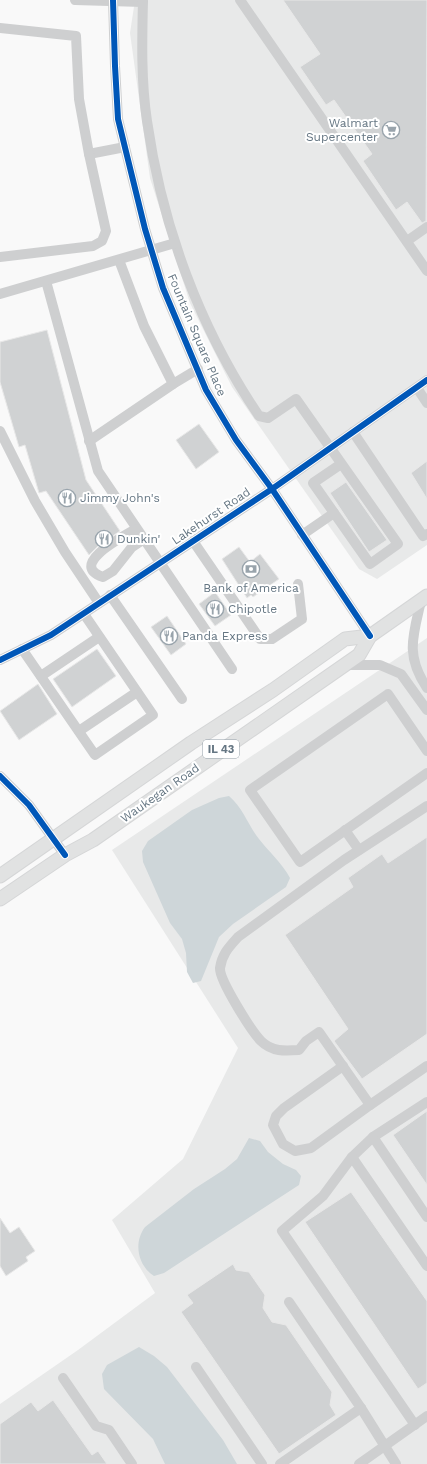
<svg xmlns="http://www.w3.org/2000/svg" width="427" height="1464" font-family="'Work Sans',sans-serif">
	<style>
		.built { fill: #e8e9e9 }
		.water { fill: #ced6d9 }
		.building { fill: #d0d2d3; stroke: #e8e8e8 }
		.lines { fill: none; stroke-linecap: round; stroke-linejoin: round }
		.major-casing { stroke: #d5d6d7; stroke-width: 15 }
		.minor { stroke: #cecfd0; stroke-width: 10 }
		.major { stroke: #e1e2e2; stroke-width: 13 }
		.cycleway-casing { stroke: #fff; stroke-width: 8 }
		.cycleway { stroke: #0057b8; stroke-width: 6 }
		.labels { text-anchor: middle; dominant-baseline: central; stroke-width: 4; stroke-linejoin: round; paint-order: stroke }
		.shield { fill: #fff; stroke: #939fa8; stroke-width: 1 }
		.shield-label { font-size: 11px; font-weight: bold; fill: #657683 }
		.poi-label { font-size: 12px; fill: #657683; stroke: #fff; text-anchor: start }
		.street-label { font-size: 12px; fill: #657683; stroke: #fff }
	</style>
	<rect width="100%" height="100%" fill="#f9f9f9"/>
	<g class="built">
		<polygon points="135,0 427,0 427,545 377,579 359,569 232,387 190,303 150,178 130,33"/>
		<polygon points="427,638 427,1464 0,1464 0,1404 78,1350 155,1293 112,1220 183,1159 238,1048 112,850"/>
	</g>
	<g class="water">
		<path d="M229,796C243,808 248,825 259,839C269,852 282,863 290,878L286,887L233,924L219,937L201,981L193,983L187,972L186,953L182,939L170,923L143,862L142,851L148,841L192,810L219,798Z"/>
		<path d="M249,1138L260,1141L268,1152L283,1164L296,1170L301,1176L299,1185L164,1273L154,1276C138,1266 133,1243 145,1227L194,1189L225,1169L237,1159Z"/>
		<polygon points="139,1347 154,1356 167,1367 223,1440 237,1464 165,1464 153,1439 104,1389 102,1374 107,1365"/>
	</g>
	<g class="building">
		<polygon points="283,0 427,0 426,221 422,223 407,202 396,210 363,161 372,154 334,100 326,105 300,67 320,54"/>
		<polygon points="47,330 86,480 120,531 98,546 89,555 46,491 39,493 25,445 19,447 0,382 0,342"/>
		<polygon points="199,424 219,452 196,469 176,440"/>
		<polygon points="427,461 427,499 411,473"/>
		<polygon points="346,482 387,540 369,552 330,493"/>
		<polygon points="239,547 250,562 260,554 279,579 253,597 251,595 247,598 222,559"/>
		<polygon points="215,592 231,615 215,626 199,604"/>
		<polygon points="167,616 186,644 171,655 151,627"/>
		<polygon points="97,649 116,676 72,707 53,679"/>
		<polygon points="38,684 57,714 19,740 0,711"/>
		<polygon points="427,837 427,1034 362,1079 334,1041 348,1029 285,935 353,887 348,878 382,854 388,863"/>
		<polygon points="427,1111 427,1185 393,1135"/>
		<polygon points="351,1192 427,1301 427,1383 418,1389 305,1222"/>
		<polygon points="0,1218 10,1233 19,1227 35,1251 26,1257 28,1261 6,1276 0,1266"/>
		<polygon points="233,1264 236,1270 249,1272 265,1295 263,1308 272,1322 286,1325 332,1392 330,1405 336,1415 279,1454 181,1312 193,1303 187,1295"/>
		<polygon points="53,1400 92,1455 98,1451 107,1464 0,1464 0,1424 31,1402 38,1411"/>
	</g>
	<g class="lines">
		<defs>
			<g id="major">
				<polyline points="0,876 191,743 273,690 345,639 370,636"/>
				<polyline points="0,899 65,855 93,840 359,655 370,636 427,596"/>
			</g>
		</defs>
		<use href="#major" class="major-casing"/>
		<g class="minor">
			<polyline points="75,0 143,2"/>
			<polyline points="113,0 115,66 118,119 145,229 163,288 206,390 236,440 272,489 370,636"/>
			<path d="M143,0C142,40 141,81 147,121C162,226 200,329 259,416L268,418L296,399L398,544L370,564L313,483L341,464"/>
			<polyline points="240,0 427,271"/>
			<polyline points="0,28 76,36 79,99 89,154 125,147"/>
			<polyline points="407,241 427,227"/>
			<polyline points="0,257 93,246 102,241 106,231 89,154"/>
			<polyline points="46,281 98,471 232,669"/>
			<polyline points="0,294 175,243"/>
			<polyline points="173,384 198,369"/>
			<polyline points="417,388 427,403"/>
			<polyline points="0,431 35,501 65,552 99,603"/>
			<polyline points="353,432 423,536 427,534"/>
			<polyline points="89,441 173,384 144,326 119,260"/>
			<path d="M136,529C124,536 67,565 103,577L113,571L132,547L144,539"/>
			<polyline points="302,535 334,513"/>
			<polyline points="193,541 260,639 272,639 302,619 298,584"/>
			<polyline points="110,595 182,699"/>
			<path d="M421,601C413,636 405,655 427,688"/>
			<polyline points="22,649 95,755 153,715 84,614"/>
			<polyline points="0,660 51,635 272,489 427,380"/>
			<polyline points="345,665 380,665 401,674 427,710"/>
			<polyline points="41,676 99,637"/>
			<polyline points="79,731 137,692"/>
			<polyline points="427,751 388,694 250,790 300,862 427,773"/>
			<polyline points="0,776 29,805 65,855"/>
			<path d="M427,806L344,860L238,937C229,947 222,954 220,968C219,980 252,1032 261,1041C272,1052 285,1051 299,1050L306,1041L319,1032L370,1105L427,1066"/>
			<polyline points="345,830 359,850"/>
			<polyline points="343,1066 284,1108 276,1116 273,1125 283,1144 295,1151 311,1148 370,1105"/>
			<polyline points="427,1102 373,1137 427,1217"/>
			<polyline points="352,1157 373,1137"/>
			<polyline points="196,1367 262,1464"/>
			<polyline points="63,1378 96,1426 109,1430 132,1464"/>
			<polyline points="361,1408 396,1464"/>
			<polyline points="415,1425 282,1231 323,1196 352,1157 427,1266"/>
			<polyline points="280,1464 361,1408 289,1302"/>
			<polyline points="359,1464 427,1416"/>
		</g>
		<use href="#major" class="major"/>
		<defs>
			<g id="cycleway">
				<polyline points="113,0 115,66 118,119 145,229 163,288 206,390 236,440 272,489 370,636"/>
				<polyline points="0,660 51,635 272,489 427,380"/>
				<polyline points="0,776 29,805 65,855"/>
			</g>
		</defs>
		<use href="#cycleway" class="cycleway-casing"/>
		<use href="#cycleway" class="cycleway"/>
	</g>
	<defs>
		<symbol id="supermarket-ring" viewBox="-11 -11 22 22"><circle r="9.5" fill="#fff" stroke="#99a4ac" stroke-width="1.5"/><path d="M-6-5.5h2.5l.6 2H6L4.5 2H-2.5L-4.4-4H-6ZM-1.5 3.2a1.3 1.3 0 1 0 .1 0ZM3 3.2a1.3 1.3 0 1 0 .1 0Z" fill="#99a4ac"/></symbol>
		<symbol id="restaurant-ring" viewBox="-11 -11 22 22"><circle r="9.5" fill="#fff" stroke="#99a4ac" stroke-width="1.5"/><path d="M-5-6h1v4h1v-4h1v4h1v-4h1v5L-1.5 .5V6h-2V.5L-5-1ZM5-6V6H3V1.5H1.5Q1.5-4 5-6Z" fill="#99a4ac"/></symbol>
		<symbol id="bank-ring" viewBox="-11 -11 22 22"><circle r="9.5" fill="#fff" stroke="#99a4ac" stroke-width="1.5"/><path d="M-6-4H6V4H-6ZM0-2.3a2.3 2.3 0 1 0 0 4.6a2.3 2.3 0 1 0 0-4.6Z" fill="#99a4ac"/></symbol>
	</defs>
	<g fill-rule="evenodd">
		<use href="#supermarket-ring" x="381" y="120" width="20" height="20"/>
		<use href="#restaurant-ring" x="57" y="488" width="20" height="20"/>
		<use href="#restaurant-ring" x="94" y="529" width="20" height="20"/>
		<use href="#bank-ring" x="241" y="559" width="20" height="20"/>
		<use href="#restaurant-ring" x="205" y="599" width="20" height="20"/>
		<use href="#restaurant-ring" x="159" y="626" width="20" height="20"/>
	</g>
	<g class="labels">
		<rect class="shield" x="203" y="740" width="36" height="18" rx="3"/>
		<g class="shield-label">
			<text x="221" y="749">IL 43</text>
		</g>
		<g class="poi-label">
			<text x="378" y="123" text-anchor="end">Walmart<tspan x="378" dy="14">Supercenter</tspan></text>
			<text x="80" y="498">Jimmy John's</text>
			<text x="117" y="539">Dunkin'</text>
			<text x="251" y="588" text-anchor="middle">Bank of America</text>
			<text x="228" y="609">Chipotle</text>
			<text x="182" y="636">Panda Express</text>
		</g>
		<g class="street-label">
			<text transform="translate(197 335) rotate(67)">Fountain Square Place</text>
			<text transform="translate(211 516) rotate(-34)">Lakehurst Road</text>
			<text transform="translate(160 793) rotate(-35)">Waukegan Road</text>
		</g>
	</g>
</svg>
